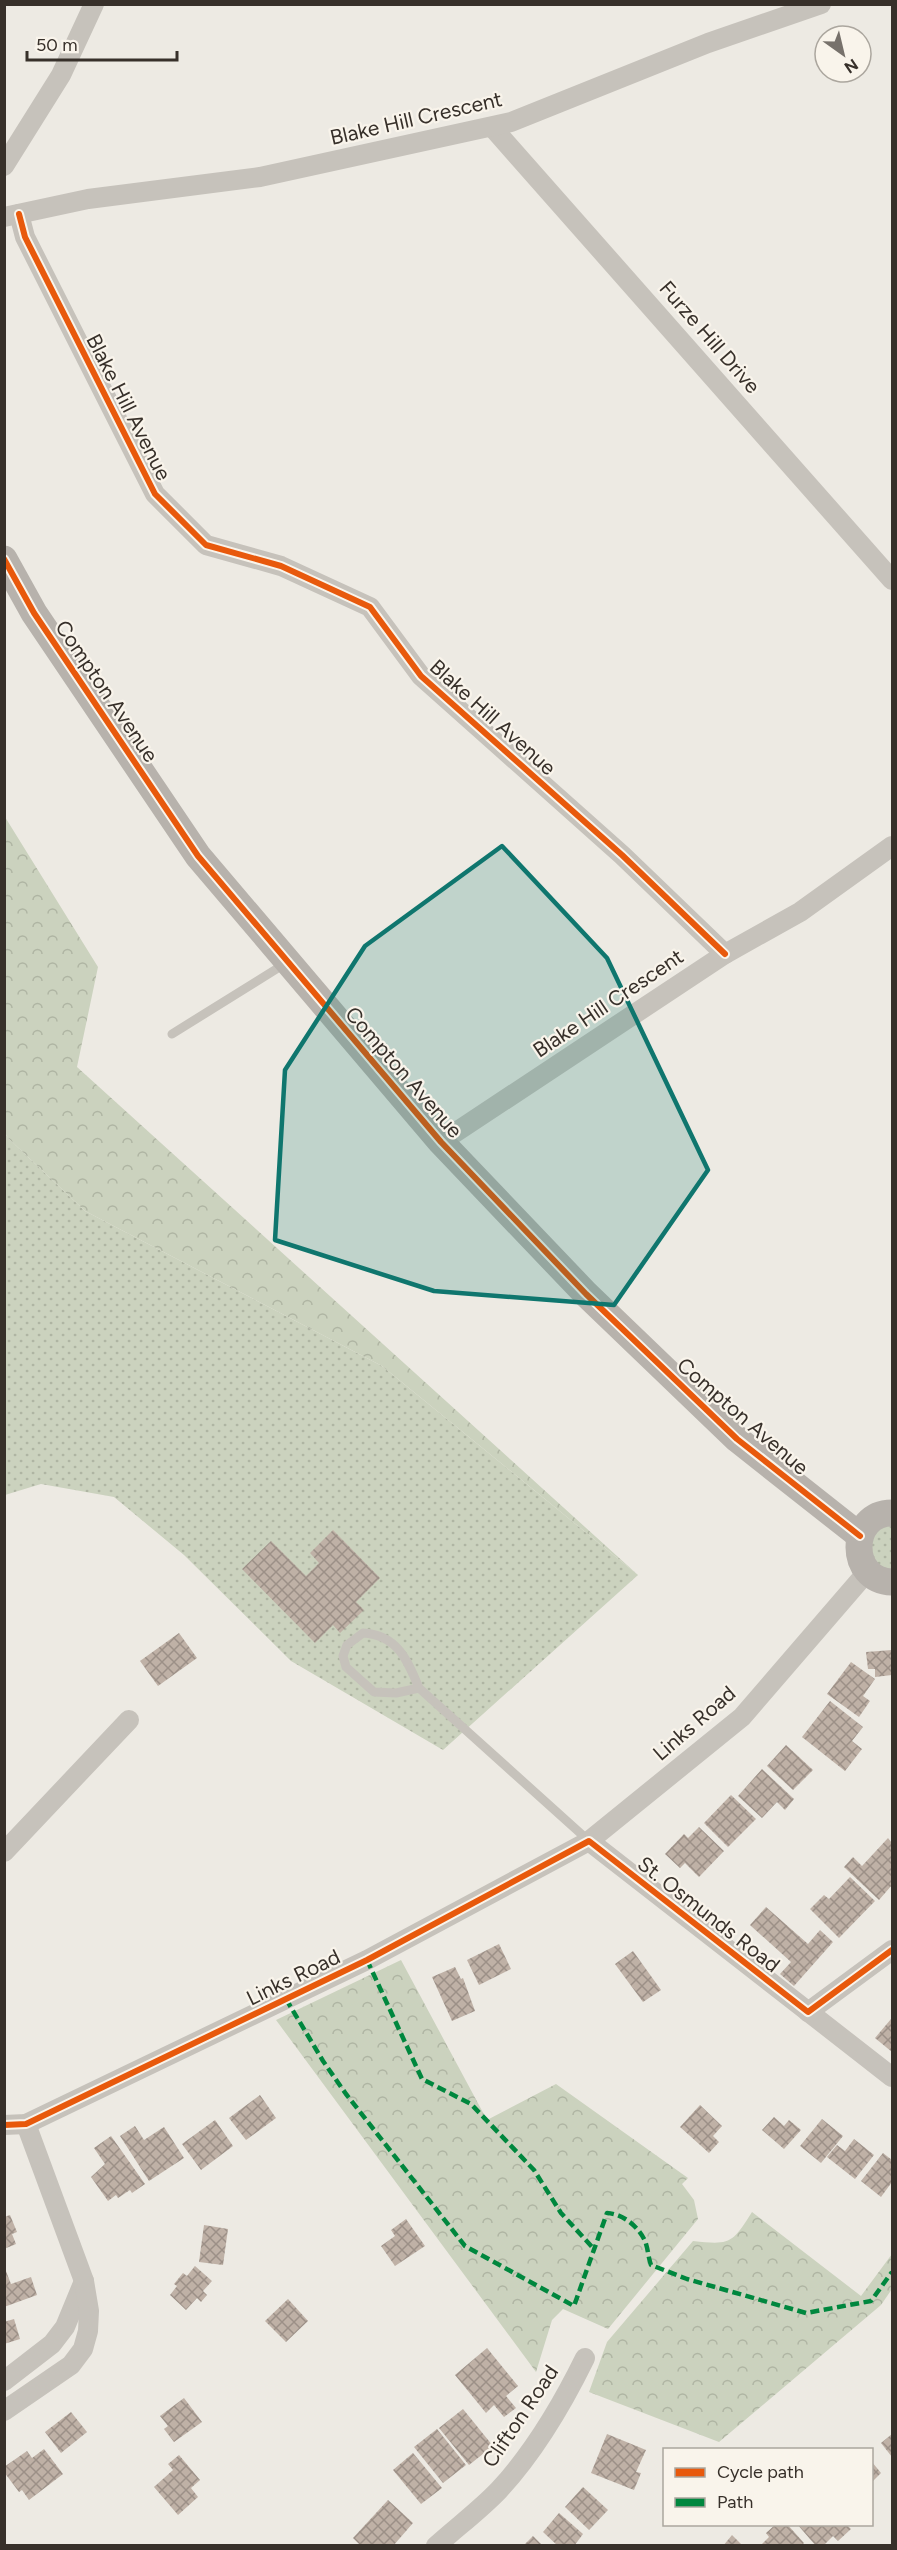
<svg xmlns="http://www.w3.org/2000/svg" width="897" height="2550" font-family="Figtree,sans-serif">
	<style>
		.grass { fill: url(#grass-dots) }
		.forest { fill: url(#forest-crowns) }
		.building { fill: url(#building-cross-hatch) }
		.lines { fill: none; stroke-linecap: round; stroke-linejoin: round }
		.lane { stroke: #c6c2bb; stroke-width: 9 }
		.street { stroke: #c6c2bb; stroke-width: 20 }
		.secondary { stroke: #b7b2ac; stroke-width: 27 }
		.quiet { stroke: #00873e; stroke-width: 4.5; stroke-dasharray: 9 4.5; stroke-linecap: butt }
		.cycleway-casing { stroke: #f9f4eb; stroke-width: 10 }
		.cycleway { stroke: #e8590c; stroke-width: 6 }
		.marked { fill: #0f766e; fill-opacity: 0.2; stroke: #0f766e; stroke-width: 4.5; stroke-linejoin: round }
		.labels { text-anchor: middle; dominant-baseline: central; stroke-width: 4.5; stroke-linejoin: round; paint-order: stroke }
		.street-label { font-size: 21px; fill: #37302a; stroke: #f9f4eb }
	</style>
	<defs>
		<pattern id="grass-dots" width="8" height="8" patternUnits="userSpaceOnUse" patternTransform="scale(1.5)"><rect width="8" height="8" fill="#cbd2be"/><path d="M2 2h.1M6 6h.1" fill="none" stroke="#afb5a3" stroke-width="1.8" stroke-linecap="round"/></pattern>
		<pattern id="forest-crowns" width="20" height="18" patternUnits="userSpaceOnUse" patternTransform="scale(1.5)"><rect width="20" height="18" fill="#cbd2be"/><path d="M2 6a3 3 0 1 1 6 0M12 15a3 3 0 1 1 6 0" fill="none" stroke="#afb5a3"/></pattern>
		<pattern id="building-cross-hatch" width="8" height="8" patternUnits="userSpaceOnUse" patternTransform="scale(1.5)"><rect width="8" height="8" fill="#bfb1a6"/><path d="M0 0l8 8M0 8l8-8" fill="none" stroke="#9c9087"/></pattern>
	</defs>
	<rect width="100%" height="100%" fill="#edeae3"/>
	<g class="grass">
		<polygon points="4,1131 8,1138 85,1211 382,1366 638,1575 443,1750 291,1661 184,1555 114,1497 41,1484 5,1495"/>
		<polygon points="892,1513 892,1582 886,1582 860,1536"/>
	</g>
	<g class="forest">
		<polygon points="5,817 98,967 77,1067 638,1575 382,1366 85,1211 8,1138 4,1131"/>
		<polygon points="401,1960 487,2120 556,2084 688,2178 682,2184 694,2200 698,2219 608,2329 563,2309 552,2320 536,2372 276,2020"/>
		<path d="M752,2212L861,2296L892,2254V2289L881,2305L719,2442L589,2392L607,2342L693,2241C730,2245 732,2244 752,2212Z"/>
	</g>
	<g class="building">
		<polygon points="333,1530 380,1578 356,1602 364,1610 340,1633 333,1625 315,1643 242,1569 271,1541 306,1576 319,1563 310,1553"/>
		<polygon points="179,1633 197,1658 158,1686 140,1661"/>
		<polygon points="892,1650 892,1675 875,1677 875,1669 868,1669 866,1652"/>
		<polygon points="851,1662 875,1679 863,1696 870,1701 859,1717 827,1694"/>
		<polygon points="830,1701 863,1727 852,1741 862,1749 845,1771 802,1737"/>
		<polygon points="786,1745 813,1770 793,1790 767,1766"/>
		<polygon points="762,1769 794,1799 785,1810 777,1802 762,1818 738,1796"/>
		<polygon points="731,1795 756,1819 728,1847 704,1823"/>
		<polygon points="699,1827 724,1851 699,1877 685,1863 680,1868 665,1854 684,1834 688,1838"/>
		<polygon points="888,1838 892,1843 892,1885 879,1900 844,1867 853,1857 862,1866"/>
		<polygon points="850,1877 875,1901 839,1938 810,1909 824,1895 829,1899"/>
		<polygon points="766,1907 808,1944 820,1930 833,1942 794,1986 780,1974 791,1962 750,1925"/>
		<polygon points="499,1944 511,1969 479,1985 467,1960"/>
		<polygon points="633,1951 661,1990 643,2002 615,1964"/>
		<polygon points="455,1967 461,1979 463,1978 475,2011 452,2021 432,1977"/>
		<polygon points="891,2019 892,2020 892,2052 875,2038"/>
		<polygon points="260,2095 276,2118 246,2140 229,2118"/>
		<polygon points="700,2105 722,2126 713,2136 719,2142 709,2153 680,2127"/>
		<polygon points="774,2117 784,2126 789,2120 801,2130 784,2149 762,2130"/>
		<polygon points="822,2119 843,2136 821,2163 800,2146"/>
		<polygon points="215,2120 233,2146 201,2170 182,2144"/>
		<polygon points="135,2126 144,2140 164,2127 184,2158 149,2181 120,2136"/>
		<polygon points="111,2136 145,2184 132,2193 130,2190 118,2198 116,2195 108,2201 91,2177 105,2164 94,2148"/>
		<polygon points="854,2139 874,2155 855,2179 827,2157 837,2145 845,2151"/>
		<polygon points="883,2153 892,2160 892,2182 881,2197 861,2181"/>
		<polygon points="10,2215 17,2232 12,2234 16,2244 4,2249 4,2217"/>
		<polygon points="406,2219 425,2246 395,2266 381,2246 395,2236 391,2230"/>
		<polygon points="204,2225 228,2229 223,2265 199,2262"/>
		<polygon points="4,2266 11,2284 31,2277 37,2295 4,2307"/>
		<polygon points="195,2266 212,2281 203,2291 207,2295 201,2302 197,2298 186,2310 170,2295 177,2286 174,2284 183,2273 187,2276"/>
		<polygon points="288,2299 308,2321 286,2342 265,2321"/>
		<polygon points="14,2319 20,2339 4,2344 4,2322"/>
		<polygon points="487,2348 518,2386 506,2396 516,2408 504,2417 494,2405 486,2413 455,2375"/>
		<polygon points="184,2398 202,2422 174,2442 164,2429 168,2426 160,2416"/>
		<polygon points="463,2409 493,2446 469,2465 439,2428"/>
		<polygon points="71,2412 87,2432 61,2453 45,2432"/>
		<polygon points="437,2429 466,2465 443,2483 414,2447"/>
		<polygon points="607,2434 646,2450 636,2472 641,2473 634,2490 591,2473"/>
		<polygon points="892,2434 892,2457 881,2443"/>
		<polygon points="44,2449 63,2474 29,2500 22,2490 19,2492 4,2472 4,2467 27,2451 32,2458"/>
		<polygon points="413,2453 442,2488 421,2504 393,2470"/>
		<polygon points="179,2455 200,2480 191,2488 198,2497 178,2515 154,2487 173,2470 168,2464"/>
		<polygon points="872,2462 881,2473 872,2482"/>
		<polygon points="583,2487 608,2510 589,2530 565,2507"/>
		<polygon points="388,2500 413,2523 393,2546 361,2546 353,2538"/>
		<polygon points="559,2513 583,2534 574,2546 558,2546 543,2532"/>
		<polygon points="776,2524 787,2524 804,2543 801,2546 760,2546 769,2537 766,2533"/>
		<polygon points="797,2524 846,2524 851,2529 838,2541 833,2536 823,2546 816,2546"/>
		<polygon points="732,2535 743,2546 723,2546"/>
		<polygon points="533,2536 543,2546 523,2546"/>
	</g>
	<g class="lines">
		<g class="lane">
			<polyline points="172,1034 286,963"/>
			<path d="M419,1688L396,1693L374,1692L346,1667L343,1656L347,1645L363,1633C397,1635 407,1659 419,1688L589,1841"/>
		</g>
		<g class="street">
			<polyline points="492,127 892,580"/>
			<polyline points="4,166 61,75 94,4"/>
			<polyline points="19,214 25,237 155,494 206,545 281,566 370,607 421,676 622,855 725,954"/>
			<polyline points="4,217 88,199 260,177 511,122 708,43 821,4"/>
			<polyline points="441,1142 725,954 800,912 892,846"/>
			<polyline points="589,1841 892,2077"/>
			<polyline points="4,1852 129,1720"/>
			<polyline points="808,2012 892,1950"/>
			<polyline points="4,2125 26,2124 367,1960 589,1841 742,1717 867,1572"/>
			<polyline points="4,2381 52,2344 65,2327 84,2281"/>
			<polyline points="4,2411 71,2365 83,2349 88,2331 89,2311 84,2281 26,2124"/>
			<path d="M436,2546C457,2527 480,2510 499,2490C535,2451 562,2405 585,2358"/>
		</g>
		<g class="secondary">
			<polyline points="4,559 34,613 198,856 441,1142 586,1294 737,1439 860,1536"/>
			<path d="M892,1513C848,1513 848,1581 892,1582"/>
		</g>
		<g class="quiet">
			<polyline points="367,1960 422,2079 471,2104 534,2170 561,2213 593,2248"/>
			<path d="M286,1999L323,2061L346,2094L465,2246L574,2306L607,2213C623,2214 638,2226 645,2241C648,2248 648,2257 651,2265L687,2279L806,2313L871,2301L892,2272"/>
		</g>
		<defs>
			<g id="cycleway">
				<polyline points="19,214 25,237 155,494 206,545 281,566 370,607 421,676 622,855 725,954"/>
				<polyline points="4,559 34,613 198,856 441,1142 586,1294 737,1439 860,1536"/>
				<polyline points="4,2125 26,2124 367,1960 589,1841 808,2012 892,1950"/>
			</g>
		</defs>
		<use href="#cycleway" class="cycleway-casing"/>
		<use href="#cycleway" class="cycleway"/>
	</g>
	<path class="marked" d="M502,846L607,958L708,1170L614,1305L434,1291L275,1240L285,1070L365,946Z"/>
	<g class="labels">
		<g class="street-label">
			<text transform="translate(416 118) rotate(-13)">Blake Hill Crescent</text>
			<text transform="translate(710 337) rotate(49)">Furze Hill Drive</text>
			<text transform="translate(129 407) rotate(63)">Blake Hill Avenue</text>
			<text transform="translate(107 691) rotate(56)">Compton Avenue</text>
			<text transform="translate(493 717) rotate(42)">Blake Hill Avenue</text>
			<text transform="translate(608 1003) rotate(-34)">Blake Hill Crescent</text>
			<text transform="translate(404 1072) rotate(49)">Compton Avenue</text>
			<text transform="translate(743 1416) rotate(41)">Compton Avenue</text>
			<text transform="translate(694 1723) rotate(-41)">Links Road</text>
			<text transform="translate(709 1914) rotate(38)">St. Osmunds Road</text>
			<text transform="translate(293 1977) rotate(-26)">Links Road</text>
			<text transform="translate(520 2416) rotate(-56)">Clifton Road</text>
		</g>
	</g>
	<rect width="897" height="2550" fill="none" stroke="#37302a" stroke-width="12"/>
	<rect x="663" y="2448" width="210" height="78" fill="#f9f4eb" stroke="#aba69e" stroke-width="1.5"/>
	<rect x="675" y="2468" width="30" height="9" fill="#e8590c" stroke="#aba69e" stroke-width="1.5"/>
	<text x="717" y="2478" font-size="18" fill="#37302a">Cycle path</text>
	<rect x="675" y="2498" width="30" height="9" fill="#00873e" stroke="#aba69e" stroke-width="1.5"/>
	<text x="717" y="2508" font-size="18" fill="#37302a">Path</text>
	<g transform="translate(843 54) rotate(146)"><circle r="28" fill="#f9f4eb" stroke="#aba69e" stroke-width="1.5"/>
	<path d="M0-4.5L10 22L0 15L-10 22Z" fill="#77716b"/>
	<text y="-9" font-size="16" font-weight="bold" text-anchor="middle" fill="#37302a">N</text>
	</g>
	<path d="M27 51v9h150v-9" fill="none" stroke="#37302a" stroke-width="3"/>
	<text x="36" y="51" font-size="18" fill="#37302a" stroke="#f9f4eb" stroke-width="4.5" paint-order="stroke">50 m</text>
</svg>
